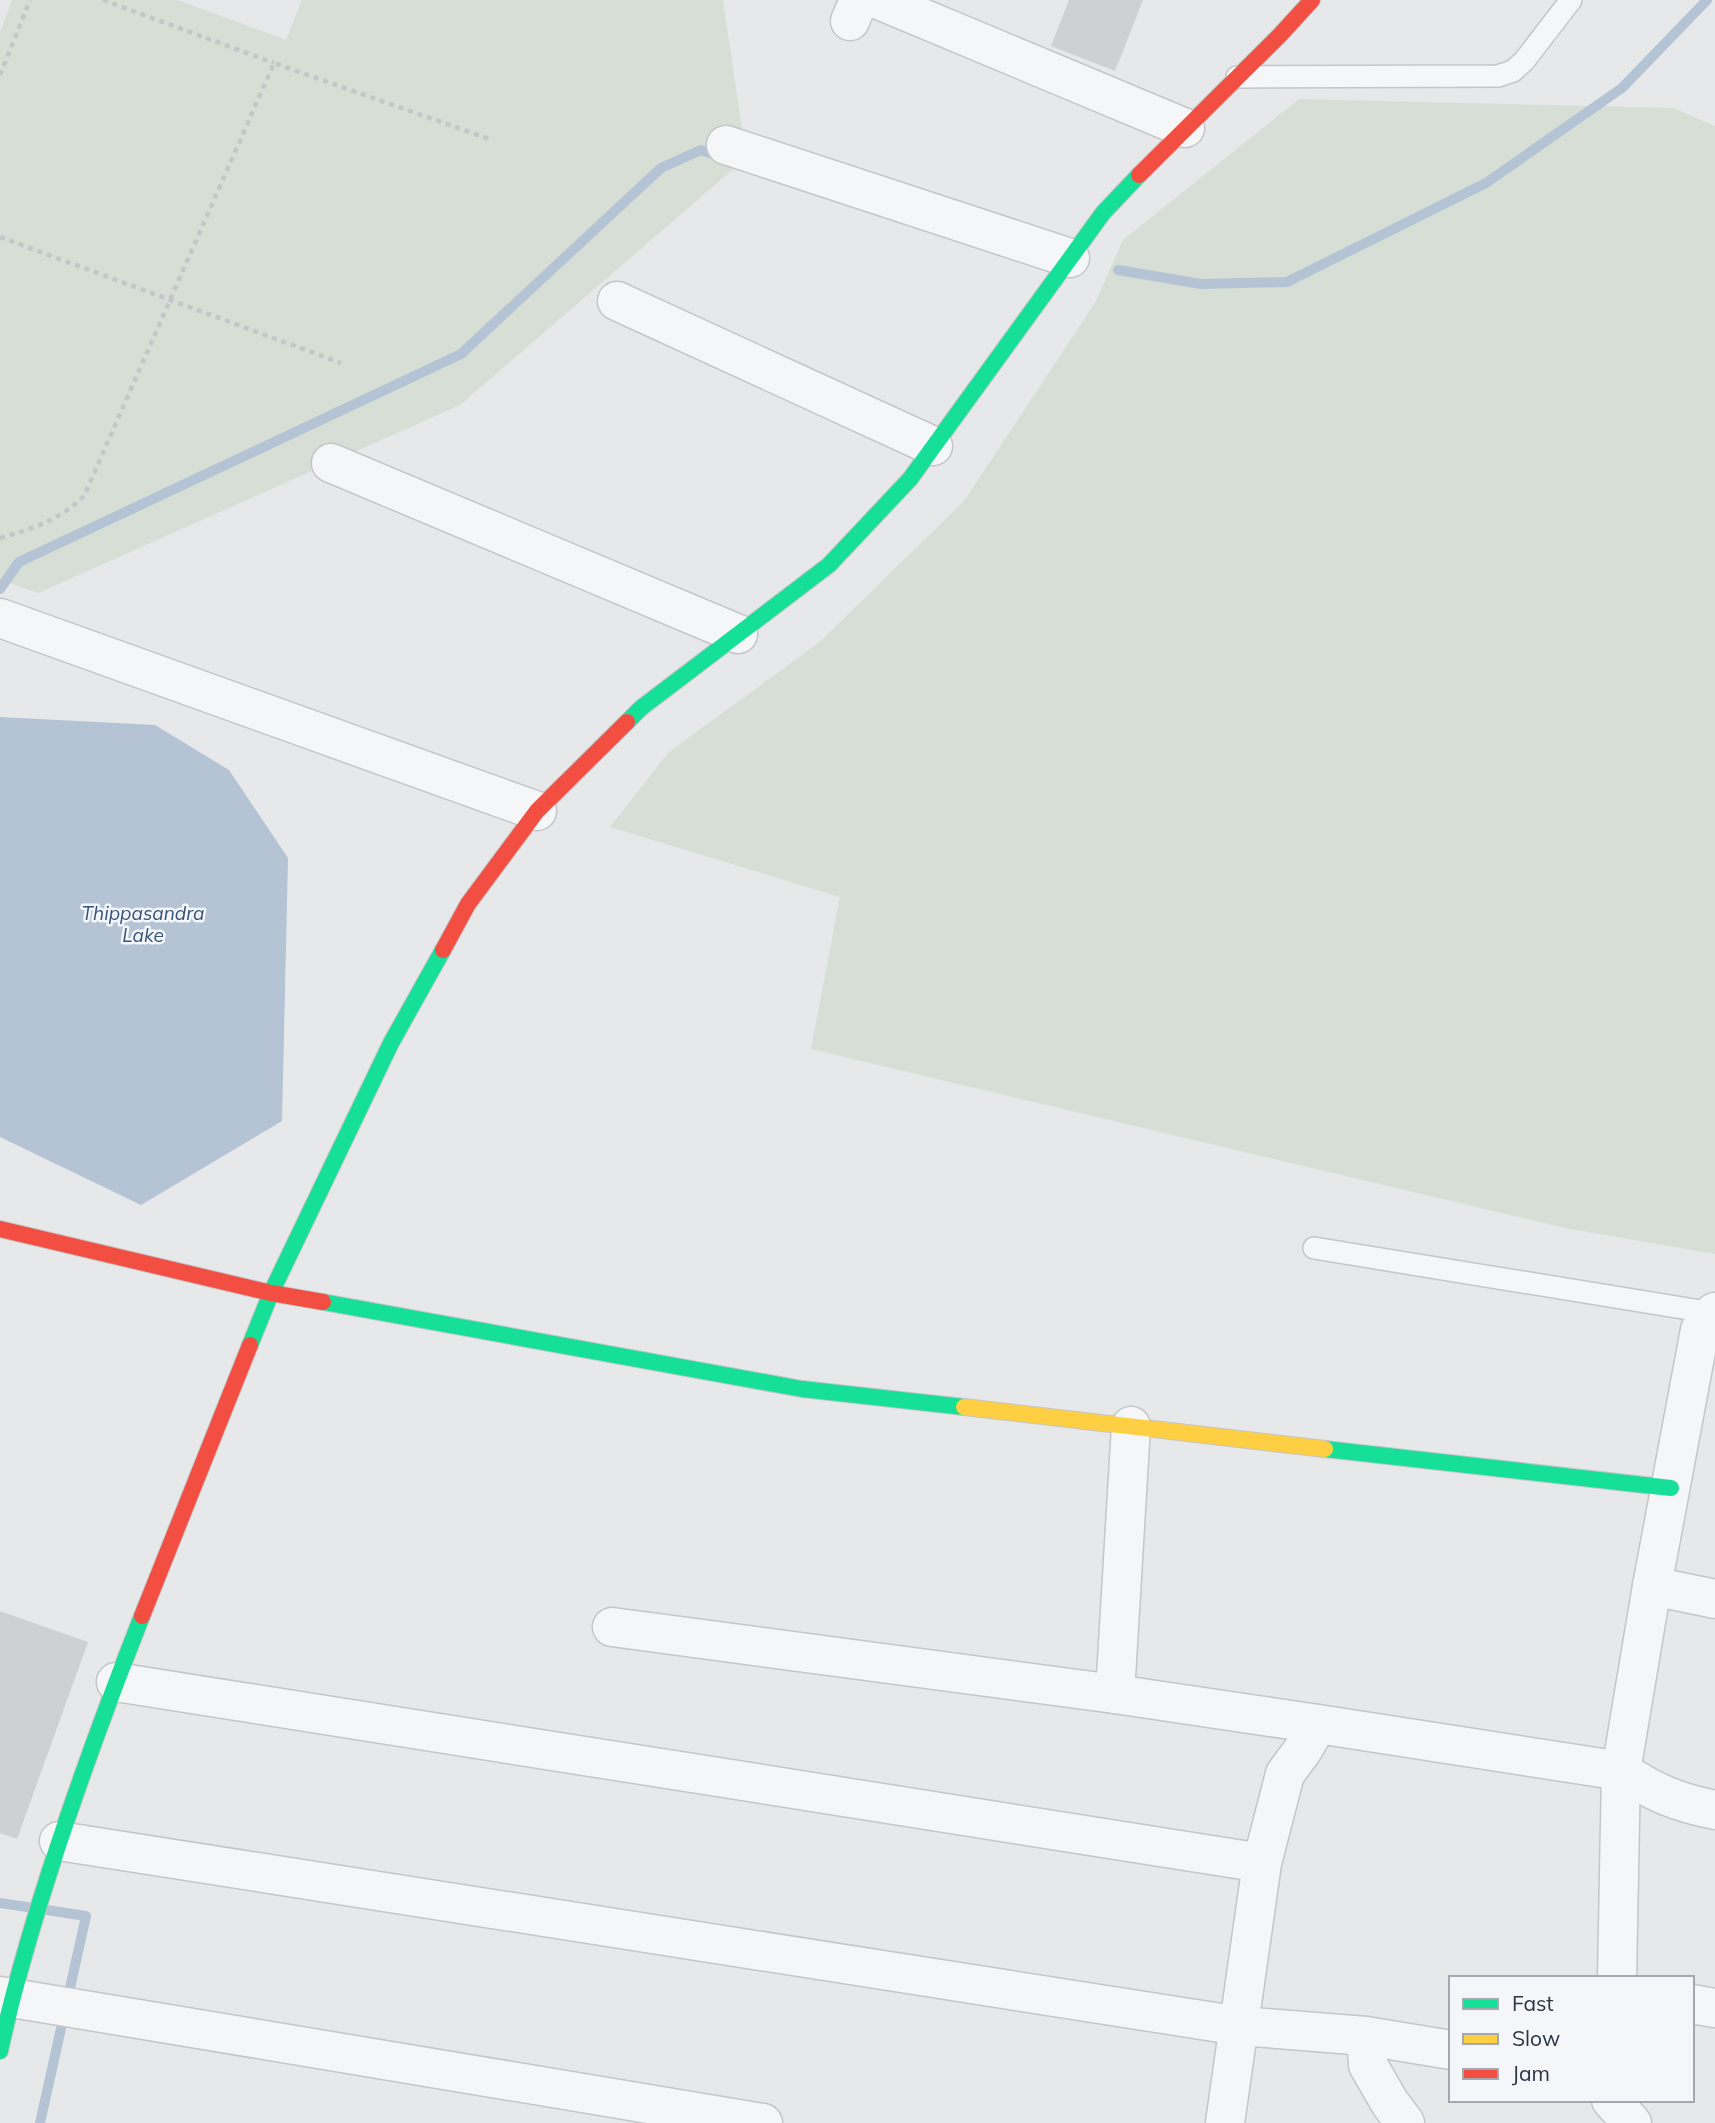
<svg xmlns="http://www.w3.org/2000/svg" width="1715" height="2123" font-family="Mulish,sans-serif">
	<style>
		.green { fill: #d6ded6 }
		.water { fill: #b4c4d5 }
		.lines { fill: none; stroke-linecap: round; stroke-linejoin: round }
		.stream { stroke: #b4c4d5; stroke-width: 10 }
		.building { fill: #ced0d3 }
		.lane-casing { stroke: #c4c6c8; stroke-width: 24 }
		.street-casing { stroke: #c4c6c8; stroke-width: 41 }
		.fast-casing { stroke: #c4c6c8; stroke-width: 18 }
		.slow-casing { stroke: #c4c6c8; stroke-width: 18 }
		.jam-casing { stroke: #c4c6c8; stroke-width: 18 }
		.path { stroke: #c5c6ca; stroke-width: 4.5; stroke-dasharray: 5 5; stroke-linecap: butt }
		.lane { stroke: #f5f6f7; stroke-width: 21 }
		.street { stroke: #f5f6f7; stroke-width: 38 }
		.fast { stroke: #16e098; stroke-width: 16 }
		.slow { stroke: #ffcf43; stroke-width: 16 }
		.jam { stroke: #f24e42; stroke-width: 16 }
		.labels { text-anchor: middle; dominant-baseline: central; stroke-width: 5; stroke-linejoin: round; paint-order: stroke }
		.water-label { font-size: 19px; font-style: italic; fill: #34527a; stroke: #f4f6f9 }
	</style>
	<rect width="100%" height="100%" fill="#e6e8ea"/>
	<g class="green">
		<polygon points="12,0 178,0 286,40 302,0 723,0 746,158 460,405 38,593 0,580 0,32"/>
		<polygon points="1299,99 1673,108 1715,126 1715,1254 1565,1228 811,1049 840,897 610,827 669,752 821,641 964,501 1095,303 1123,240"/>
	</g>
	<polygon class="water" points="0,717 155,725 229,770 288,858 282,1121 141,1205 0,1137"/>
	<g class="lines">
		<g class="stream">
			<polyline points="1118,270 1201,284 1287,282 1486,183 1622,88 1707,0"/>
			<polyline points="0,589 19,562 461,354 661,168 701,150 722,157"/>
			<polyline points="0,1903 86,1916 40,2123"/>
		</g>
	</g>
	<g class="building">
		<polygon points="1069,0 1143,0 1115,71 1051,46"/>
		<polygon points="0,1611 88,1642 17,1839 0,1833"/>
	</g>
	<g class="lines">
		<defs>
			<g id="lane">
				<polyline points="1237,77 1498,76 1513,71 1524,61 1571,0"/>
				<polyline points="1314,1248 1713,1313"/>
			</g>
			<g id="street">
				<polyline points="879,0 1185,128"/>
				<polyline points="850,21 859,0"/>
				<polyline points="726,145 1070,258"/>
				<polyline points="617,301 933,446"/>
				<polyline points="331,463 738,634"/>
				<polyline points="0,618 537,811"/>
				<polyline points="1131,1426 1115,1694 1318,1724"/>
				<polyline points="1652,1586 1715,1599"/>
				<polyline points="612,1627 1115,1694"/>
				<polyline points="116,1682 1262,1863"/>
				<path d="M1621,1771C1655,1793 1676,1802 1715,1810"/>
				<polyline points="59,1841 1240,2026 1366,2036 1451,2050"/>
				<polyline points="1617,1978 1621,1771"/>
				<polyline points="0,1996 763,2123"/>
				<polyline points="1692,2004 1715,2008"/>
				<polyline points="1366,2036 1368,2065 1390,2103 1405,2123"/>
				<polyline points="1611,2100 1632,2123"/>
				<polyline points="1225,2123 1262,1863 1285,1774 1302,1751 1318,1724 1621,1771 1652,1586 1700,1330 1713,1313 1715,1312"/>
			</g>
			<g id="fast">
				<polyline points="627,722 641,708 829,565 910,479 1103,213 1139,175"/>
				<polyline points="323,1302 802,1389 964,1407"/>
				<polyline points="250,1345 271,1293 391,1043 443,950"/>
				<polyline points="1325,1449 1671,1488"/>
				<path d="M0,2051C11,2000 25,1951 40,1902C70,1805 105,1710 142,1616"/>
			</g>
			<polyline id="slow" points="964,1407 1325,1449"/>
			<g id="jam">
				<polyline points="1139,175 1280,35 1312,0"/>
				<polyline points="443,950 468,904 537,811 627,722"/>
				<polyline points="0,1229 271,1293 323,1302"/>
				<polyline points="142,1616 250,1345"/>
			</g>
		</defs>
		<use href="#lane" class="lane-casing"/>
		<use href="#street" class="street-casing"/>
		<use href="#fast" class="fast-casing"/>
		<use href="#slow" class="slow-casing"/>
		<use href="#jam" class="jam-casing"/>
		<g class="path">
			<polyline points="103,0 274,63"/>
			<polyline points="0,75 30,0"/>
			<polyline points="0,237 341,363"/>
			<path d="M0,538C32,529 60,520 84,496L274,63L492,140"/>
		</g>
		<use href="#lane" class="lane"/>
		<use href="#street" class="street"/>
		<use href="#fast" class="fast"/>
		<use href="#slow" class="slow"/>
		<use href="#jam" class="jam"/>
	</g>
	<g class="labels">
		<g class="water-label">
			<text x="143" y="913">Thippasandra<tspan x="143" dy="22">Lake</tspan></text>
		</g>
	</g>
	<rect x="1449" y="1976" width="245" height="126" fill="#f4f6f9" stroke="#a4a8b1" stroke-width="2"/>
	<rect x="1463" y="1999" width="35" height="10" fill="#16e098" stroke="#a4a8b1" stroke-width="2"/>
	<text x="1512" y="2011" font-size="21" fill="#2b3445">Fast</text>
	<rect x="1463" y="2034" width="35" height="10" fill="#ffcf43" stroke="#a4a8b1" stroke-width="2"/>
	<text x="1512" y="2046" font-size="21" fill="#2b3445">Slow</text>
	<rect x="1463" y="2069" width="35" height="10" fill="#f24e42" stroke="#a4a8b1" stroke-width="2"/>
	<text x="1512" y="2081" font-size="21" fill="#2b3445">Jam</text>
</svg>
